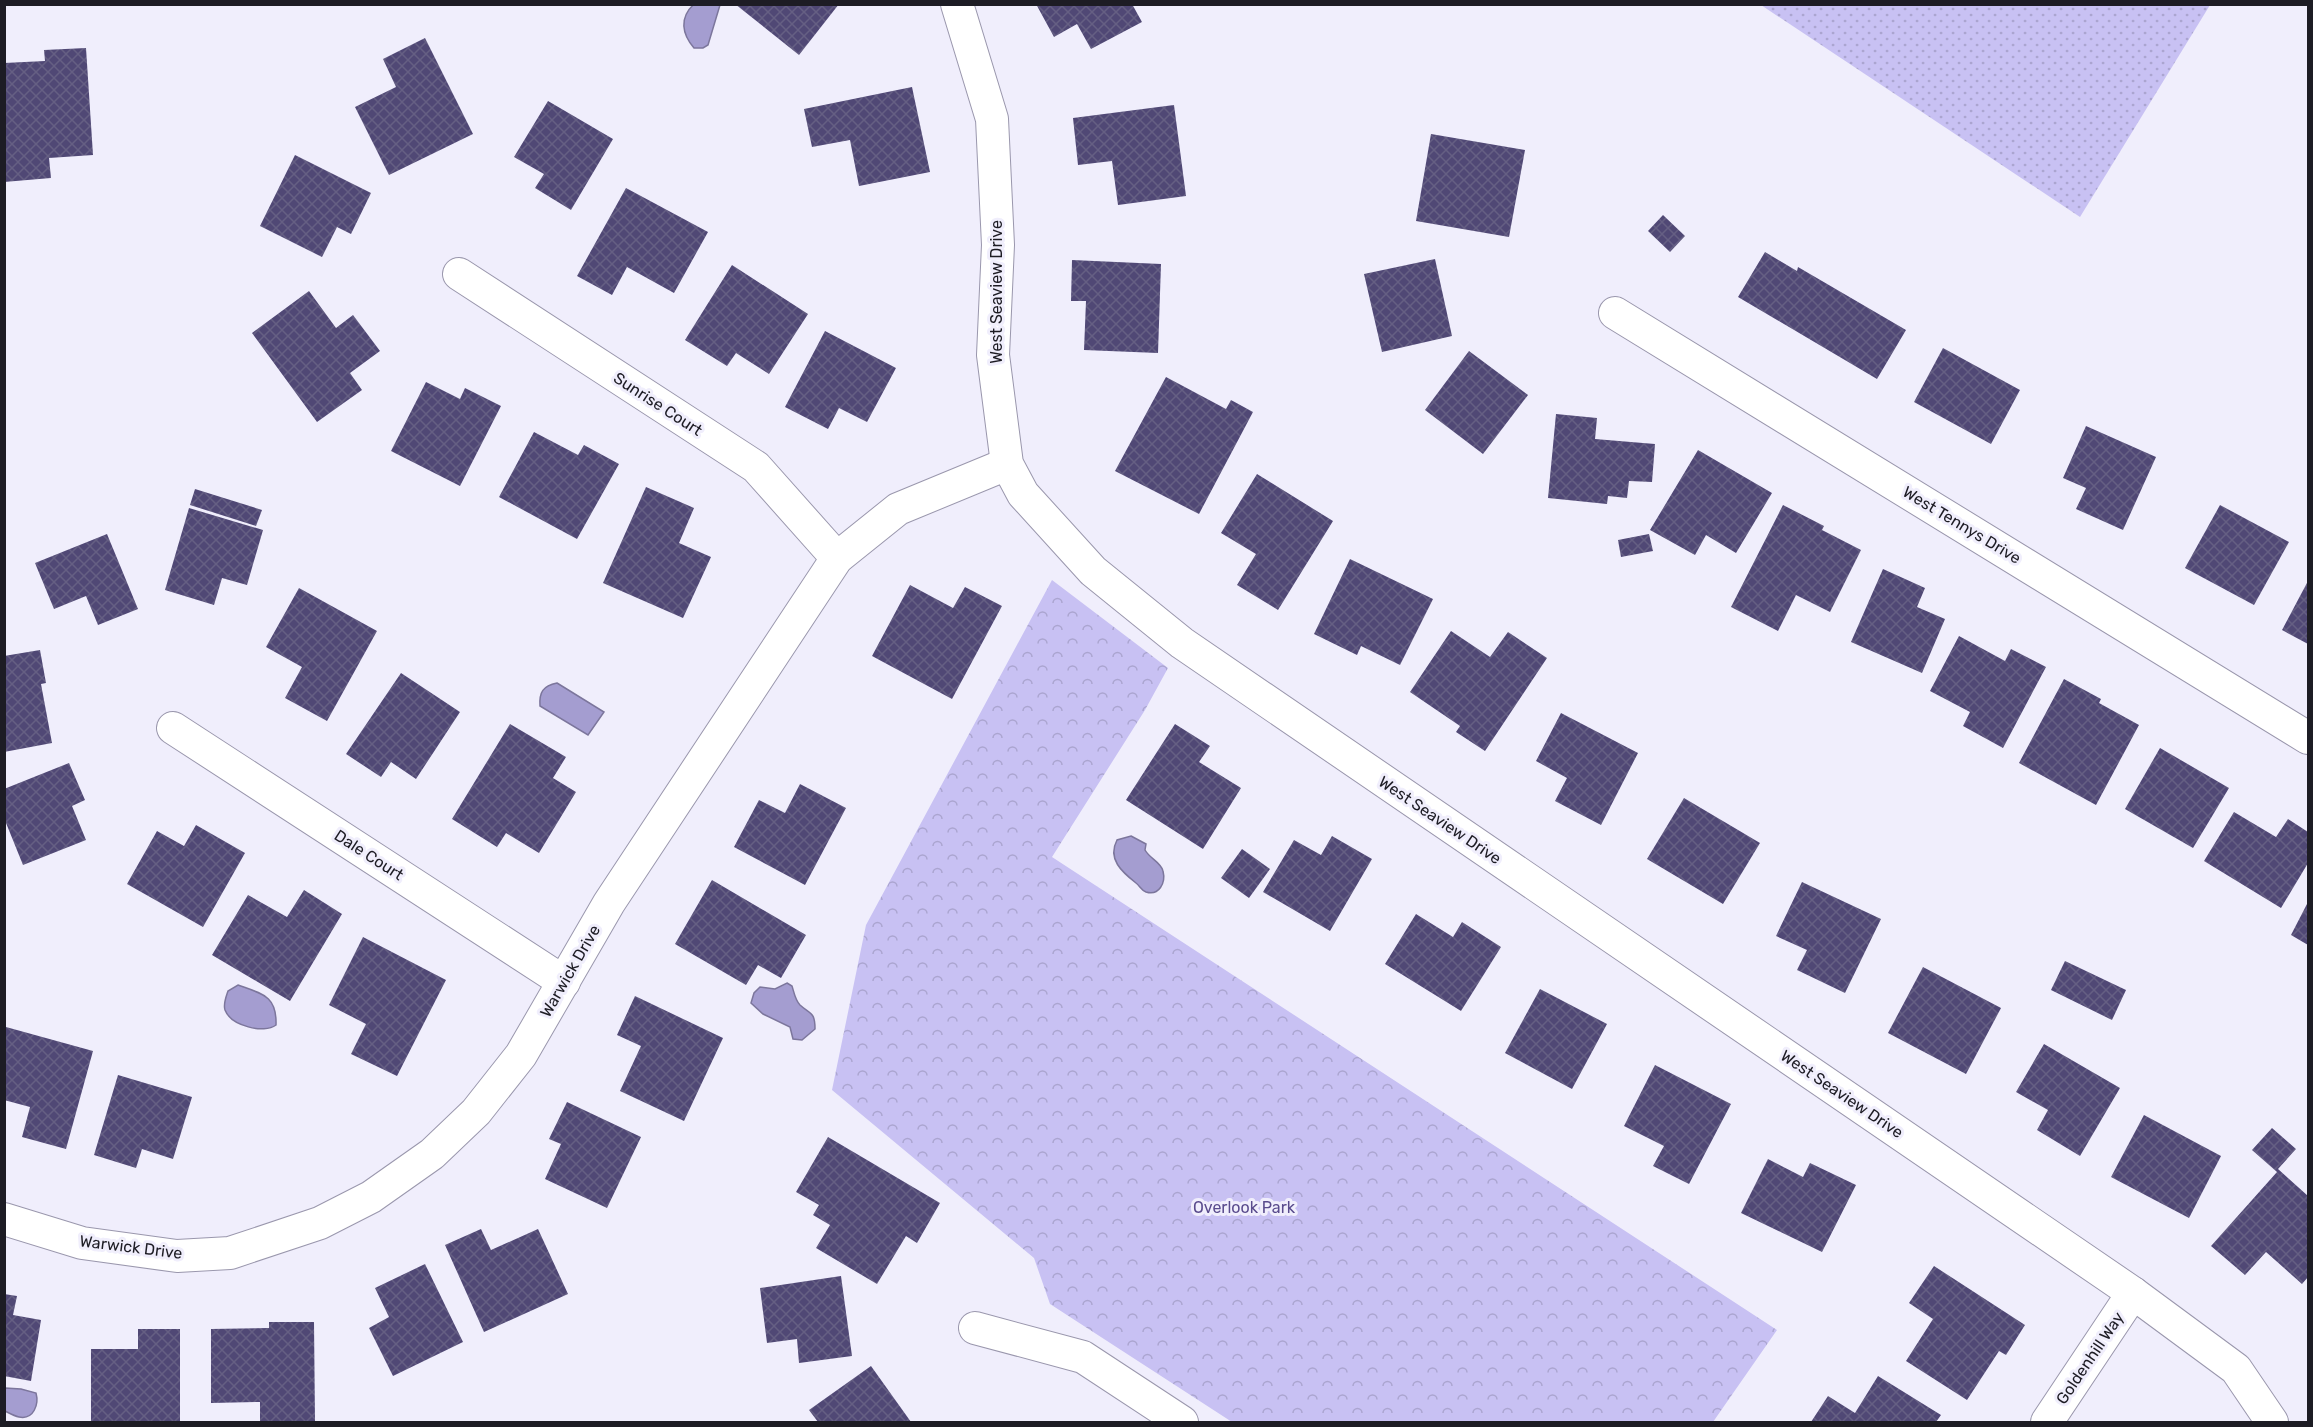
<svg xmlns="http://www.w3.org/2000/svg" width="2313" height="1427" font-family="Rubik,sans-serif">
	<style>
		.grass { fill: url(#grass-dots) }
		.park { fill: url(#park-crowns) }
		.water { fill: #a49dd0; stroke: #7c769c; stroke-width: 1.5 }
		.building { fill: url(#building-cross-hatch) }
		.lines { fill: none; stroke-linecap: round; stroke-linejoin: round }
		.minor-casing { stroke: #9a97ad; stroke-width: 34 }
		.minor { stroke: #fff; stroke-width: 32 }
		.labels { text-anchor: middle; dominant-baseline: central; stroke-width: 6; stroke-linejoin: round; paint-order: stroke }
		.street-label { font-size: 16px; fill: #1d1c24; stroke: #f0eefc }
		.park-label { font-size: 16px; fill: #594b8d; stroke: #f0eefc }
	</style>
	<defs>
		<pattern id="grass-dots" width="8" height="8" patternUnits="userSpaceOnUse" patternTransform="scale(1.5)"><rect width="8" height="8" fill="#c8c1f3"/><path d="M2 2h.1M6 6h.1" fill="none" stroke="#aba5d0" stroke-width="1.8" stroke-linecap="round"/></pattern>
		<pattern id="park-crowns" width="20" height="18" patternUnits="userSpaceOnUse" patternTransform="scale(1.5)"><rect width="20" height="18" fill="#c8c1f3"/><path d="M2 6a3 3 0 1 1 6 0M12 15a3 3 0 1 1 6 0" fill="none" stroke="#aba5d0"/></pattern>
		<pattern id="building-cross-hatch" width="8" height="8" patternUnits="userSpaceOnUse" patternTransform="scale(1.5)"><rect width="8" height="8" fill="#504875"/><path d="M0 0l8 8M0 8l8-8" fill="none" stroke="#655f83"/></pattern>
	</defs>
	<rect width="100%" height="100%" fill="#f0eefc"/>
	<polygon class="grass" points="1761,5 2210,5 2080,217"/>
	<polygon class="park" points="1052,580 1168,668 1145,710 1052,857 1777,1330 1713,1422 1232,1422 1050,1304 1034,1258 832,1090 866,925"/>
	<g class="water">
		<path d="M694,4L720,5L708,45L703,48H694C682,34 679,18 694,4Z"/>
		<path d="M557,683L604,712L588,735L540,706C539,692 543,686 557,683Z"/>
		<path d="M1131,836L1146,844L1145,850C1150,859 1161,862 1163,871C1166,883 1159,896 1146,892C1141,890 1140,886 1136,883C1122,872 1107,859 1117,840Z"/>
		<path d="M787,983L792,986C794,992 795,1000 800,1005C811,1015 815,1012 815,1029L802,1040L793,1039L790,1027L763,1014L751,1003L754,993L760,987L775,989Z"/>
		<path d="M238,985C263,994 277,996 276,1025C264,1034 231,1026 225,1010C223,1004 226,997 228,991Z"/>
		<path d="M5,1388L21,1389L36,1393C39,1404 34,1420 19,1417C14,1416 9,1413 5,1411Z"/>
	</g>
	<g class="building">
		<polygon points="735,4 839,4 799,55"/>
		<polygon points="1036,4 1132,4 1142,22 1091,49 1077,24 1054,37"/>
		<polygon points="425,38 473,134 389,175 355,107 396,87 383,59"/>
		<polygon points="86,48 93,155 49,158 51,178 4,182 4,63 45,61 44,50"/>
		<polygon points="912,87 930,172 859,186 850,140 812,147 804,109"/>
		<polygon points="548,101 613,139 571,210 535,188 544,174 514,157"/>
		<polygon points="1174,105 1186,196 1118,205 1112,161 1078,165 1073,118"/>
		<polygon points="1431,134 1525,150 1509,237 1416,221"/>
		<polygon points="295,155 371,193 351,234 337,227 322,257 260,226"/>
		<polygon points="626,188 708,232 674,293 627,267 612,295 577,276"/>
		<polygon points="1663,215 1685,236 1670,252 1648,231"/>
		<polygon points="1765,252 1797,271 1798,267 1906,330 1877,379 1738,297"/>
		<polygon points="1435,259 1452,336 1382,352 1364,274"/>
		<polygon points="1072,260 1161,264 1158,353 1084,350 1086,301 1071,301"/>
		<polygon points="732,265 808,314 769,374 736,353 727,366 685,340"/>
		<polygon points="309,291 336,328 353,315 380,351 350,373 362,390 317,422 252,333"/>
		<polygon points="825,331 896,368 867,422 839,408 828,429 785,407"/>
		<polygon points="1943,348 2020,390 1991,444 1914,402"/>
		<polygon points="1469,351 1528,395 1483,454 1425,410"/>
		<polygon points="1166,377 1226,409 1231,400 1253,412 1199,514 1115,471"/>
		<polygon points="426,382 460,399 465,388 501,406 460,486 391,451"/>
		<polygon points="1556,414 1597,418 1595,439 1655,444 1652,482 1629,481 1627,498 1608,496 1607,504 1548,498"/>
		<polygon points="2086,426 2156,457 2123,530 2076,509 2086,488 2063,478"/>
		<polygon points="534,432 578,455 584,445 619,464 577,539 499,497"/>
		<polygon points="1698,450 1772,493 1736,553 1706,535 1695,555 1650,530"/>
		<polygon points="1257,474 1333,521 1278,610 1237,585 1256,554 1221,533"/>
		<polygon points="646,487 694,508 679,543 711,557 683,618 603,583"/>
		<polygon points="195,489 262,510 256,526 190,505"/>
		<polygon points="1783,505 1824,526 1822,530 1861,550 1830,612 1796,595 1778,631 1731,607"/>
		<polygon points="2220,505 2289,542 2254,605 2185,568"/>
		<polygon points="189,508 263,530 247,585 222,578 214,605 165,590"/>
		<polygon points="107,534 138,609 98,625 86,596 54,609 35,563"/>
		<polygon points="1649,534 1653,551 1621,557 1618,540"/>
		<polygon points="1350,559 1433,599 1400,665 1361,646 1357,655 1314,634"/>
		<polygon points="1883,569 1925,588 1917,607 1945,619 1922,673 1851,642"/>
		<polygon points="2308,581 2308,644 2282,630"/>
		<polygon points="910,585 953,608 965,587 1002,606 952,699 872,656"/>
		<polygon points="299,588 377,631 327,721 285,698 302,667 266,647"/>
		<polygon points="1451,631 1490,657 1508,632 1547,658 1485,751 1456,732 1460,726 1410,692"/>
		<polygon points="1959,636 2005,661 2011,649 2046,667 2003,748 1963,726 1970,712 1930,691"/>
		<polygon points="40,650 46,683 41,684 52,743 4,752 4,656"/>
		<polygon points="401,673 460,712 416,779 391,762 381,777 346,754"/>
		<polygon points="2064,679 2101,699 2099,703 2139,725 2096,805 2019,763"/>
		<polygon points="1561,713 1638,753 1601,825 1555,801 1567,778 1536,761"/>
		<polygon points="510,724 566,757 553,778 576,792 539,853 506,833 497,847 452,819"/>
		<polygon points="1175,724 1210,746 1199,762 1241,788 1203,849 1126,800"/>
		<polygon points="2160,748 2229,788 2193,848 2125,809"/>
		<polygon points="69,763 85,800 72,806 86,840 23,865 4,818 4,789"/>
		<polygon points="800,784 846,808 805,885 734,847 759,800 785,813"/>
		<polygon points="1684,798 1760,843 1723,904 1647,859"/>
		<polygon points="2234,812 2276,837 2288,819 2308,832 2308,863 2281,908 2204,861"/>
		<polygon points="196,825 245,853 203,927 127,884 157,831 184,846"/>
		<polygon points="1332,836 1372,859 1330,931 1263,892 1294,840 1321,855"/>
		<polygon points="1242,849 1270,869 1249,898 1221,878"/>
		<polygon points="712,880 806,935 781,978 758,965 746,985 675,944"/>
		<polygon points="1802,882 1881,919 1845,993 1797,970 1807,950 1776,936"/>
		<polygon points="304,890 342,914 290,1001 212,955 248,895 287,917"/>
		<polygon points="2308,902 2308,945 2291,935"/>
		<polygon points="1416,914 1453,937 1462,922 1501,947 1461,1011 1385,964"/>
		<polygon points="363,937 446,980 397,1076 351,1054 366,1024 329,1005"/>
		<polygon points="2065,961 2126,990 2112,1020 2051,990"/>
		<polygon points="1923,967 2001,1008 1966,1074 1888,1033"/>
		<polygon points="1540,989 1607,1024 1572,1089 1505,1053"/>
		<polygon points="635,996 723,1038 684,1121 620,1091 641,1046 617,1035"/>
		<polygon points="6,1027 93,1051 66,1149 22,1137 30,1107 4,1100"/>
		<polygon points="2044,1044 2120,1088 2080,1156 2037,1130 2048,1110 2016,1092"/>
		<polygon points="1655,1065 1731,1104 1689,1184 1653,1166 1664,1146 1624,1126"/>
		<polygon points="118,1075 192,1097 173,1159 142,1149 136,1168 94,1155"/>
		<polygon points="567,1102 641,1137 607,1208 545,1179 561,1144 549,1139"/>
		<polygon points="2144,1115 2221,1156 2189,1218 2111,1177"/>
		<polygon points="2272,1128 2296,1149 2278,1169 2308,1196 2308,1277 2302,1284 2266,1252 2245,1275 2211,1246 2277,1172 2252,1150"/>
		<polygon points="828,1137 940,1203 917,1243 906,1236 877,1284 816,1248 830,1225 813,1215 819,1205 796,1192"/>
		<polygon points="1768,1159 1803,1177 1810,1163 1856,1185 1822,1252 1741,1213"/>
		<polygon points="481,1229 491,1250 538,1229 568,1294 484,1332 445,1245"/>
		<polygon points="425,1264 463,1342 393,1376 369,1328 389,1317 375,1288"/>
		<polygon points="1934,1266 2025,1325 2006,1355 1999,1351 1967,1400 1906,1361 1933,1319 1909,1303"/>
		<polygon points="841,1276 852,1356 799,1363 797,1339 767,1343 760,1288"/>
		<polygon points="4,1294 17,1296 13,1315 41,1320 31,1381 4,1376"/>
		<polygon points="269,1322 314,1322 315,1422 260,1422 260,1402 211,1403 211,1329 269,1328"/>
		<polygon points="138,1329 180,1329 180,1422 91,1422 91,1349 138,1349"/>
		<polygon points="871,1366 911,1422 818,1422 809,1410"/>
		<polygon points="1878,1376 1941,1415 1936,1422 1811,1422 1828,1396 1855,1413"/>
	</g>
	<g class="lines">
		<defs>
			<g id="minor">
				<polyline points="957,4 992,119 998,245 993,355 1007,464 1023,494 1093,571 1182,643 2133,1293 2236,1369 2272,1422"/>
				<polyline points="459,274 756,467 837,558"/>
				<polyline points="1615,313 2308,738"/>
				<polyline points="173,728 564,982"/>
				<polyline points="4,1219 82,1243 177,1256 230,1253 320,1223 371,1197 432,1154 476,1112 521,1055 609,903 837,558 898,509 1007,464"/>
				<polyline points="975,1328 1083,1357 1182,1422"/>
				<polyline points="2047,1422 2133,1293"/>
			</g>
		</defs>
		<use href="#minor" class="minor-casing"/>
		<use href="#minor" class="minor"/>
	</g>
	<g class="labels">
		<g class="street-label">
			<text transform="translate(996 292) rotate(-90)">West Seaview Drive</text>
			<text transform="translate(658 404) rotate(33)">Sunrise Court</text>
			<text transform="translate(1962 525) rotate(31)">West Tennys Drive</text>
			<text transform="translate(1440 820) rotate(34)">West Seaview Drive</text>
			<text transform="translate(369 855) rotate(33)">Dale Court</text>
			<text transform="translate(570 971) rotate(-60)">Warwick Drive</text>
			<text transform="translate(1842 1094) rotate(34)">West Seaview Drive</text>
			<text transform="translate(131 1247) rotate(7)">Warwick Drive</text>
			<text transform="translate(2090 1358) rotate(-56)">Goldenhill Way</text>
		</g>
		<g class="park-label">
			<text x="1244" y="1207">Overlook Park</text>
		</g>
	</g>
	<rect width="2313" height="1427" fill="none" stroke="#1d1c24" stroke-width="12"/>
</svg>
